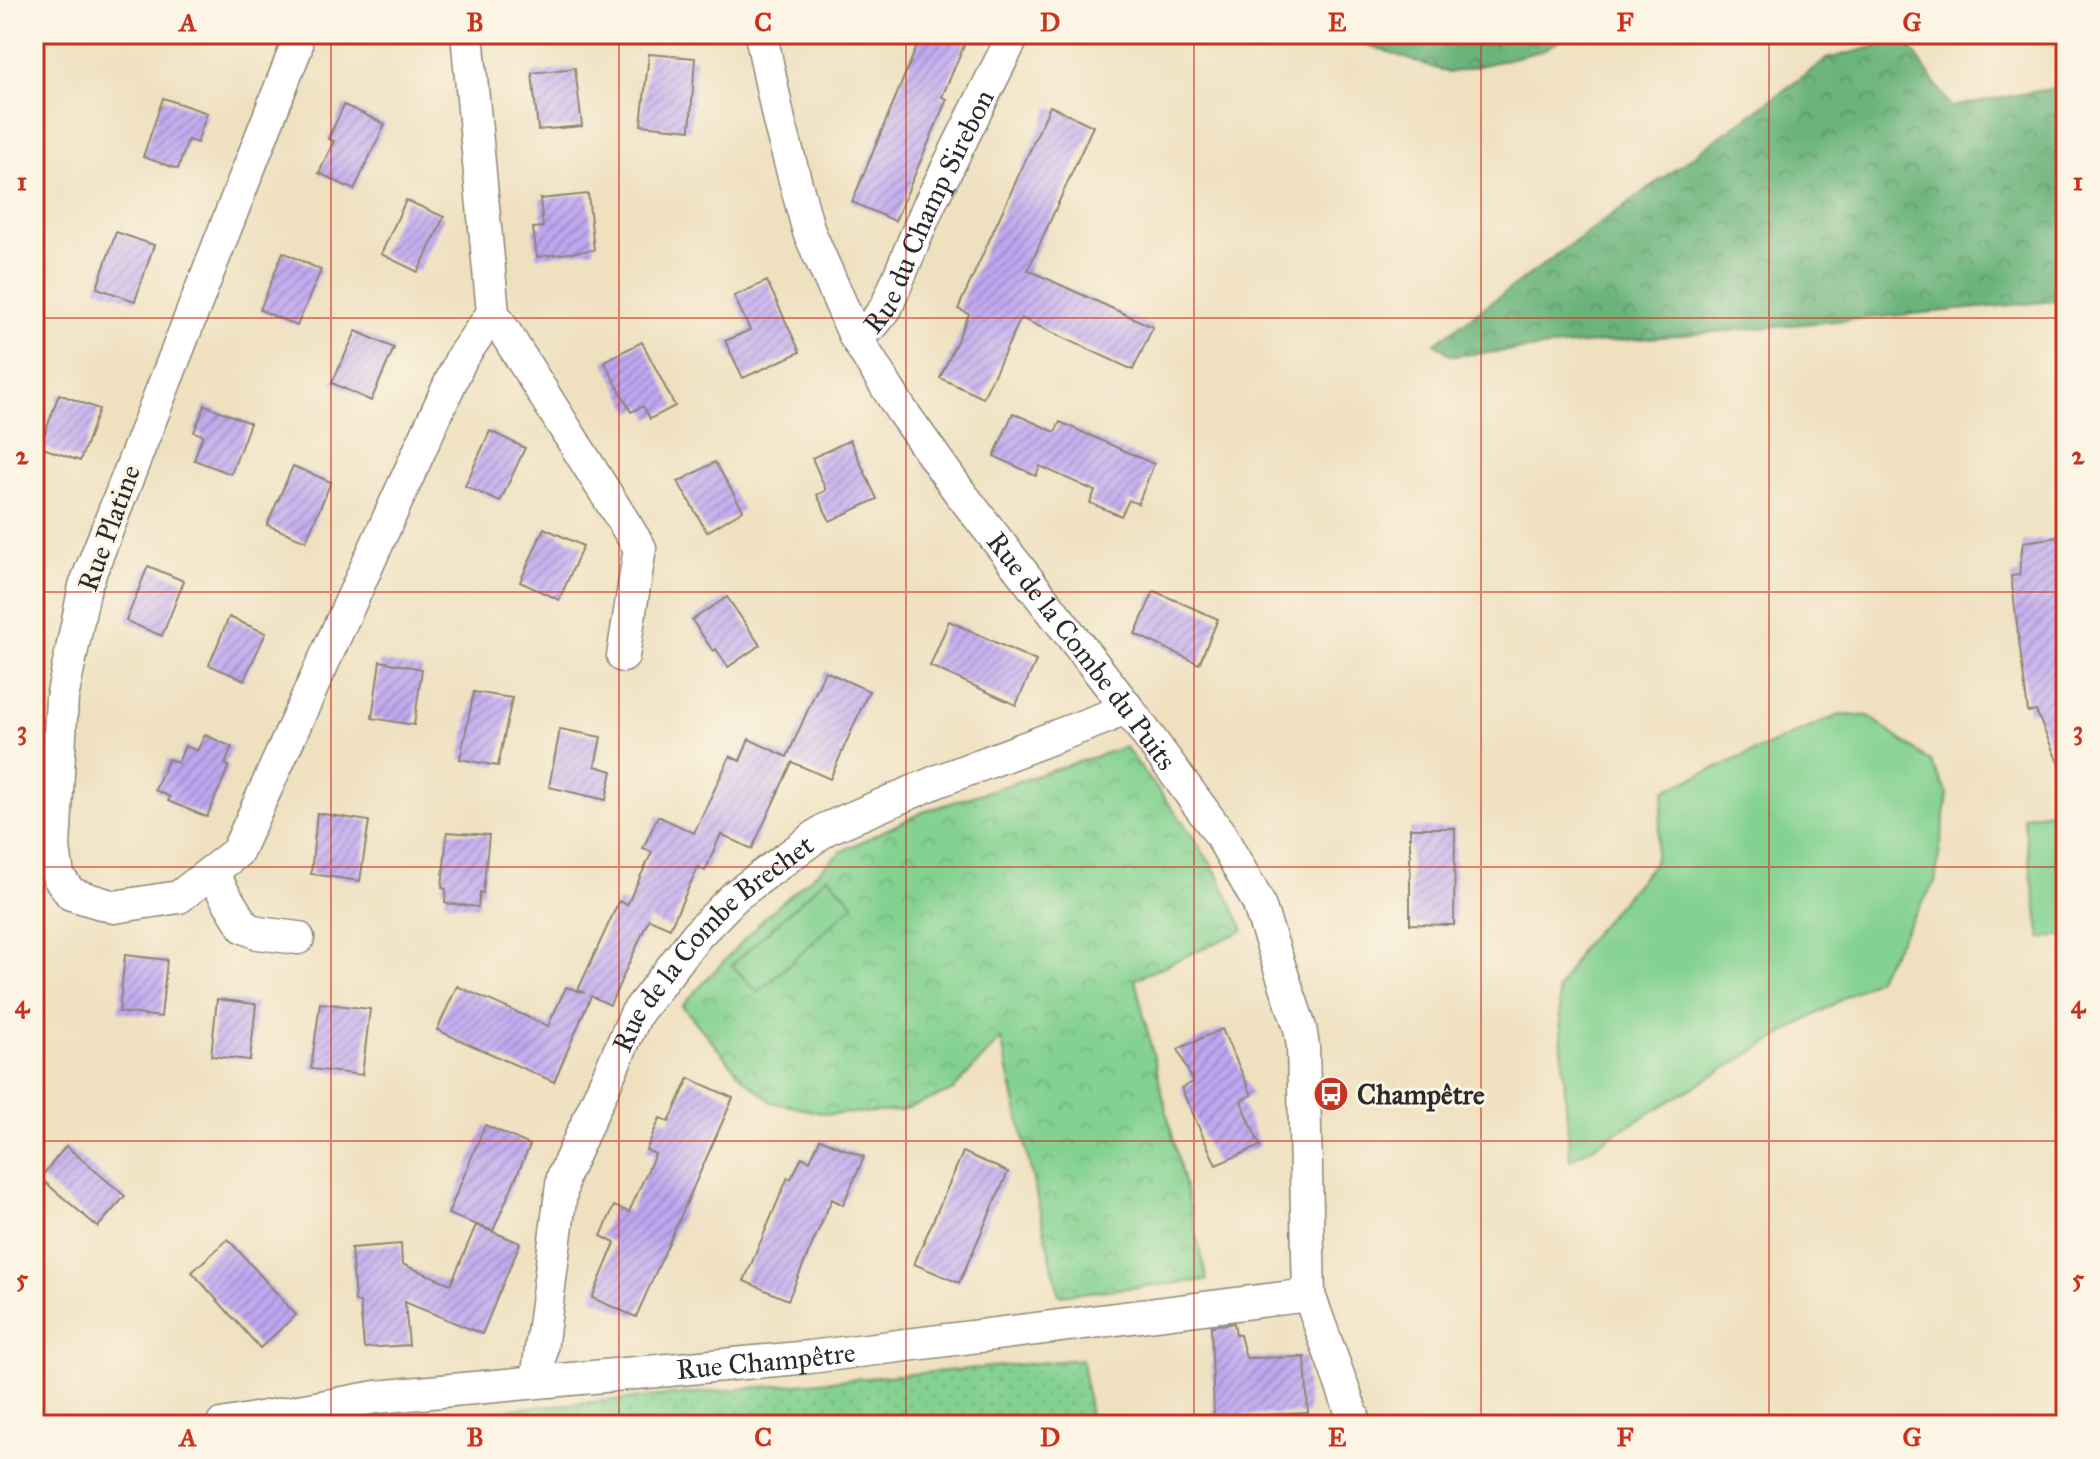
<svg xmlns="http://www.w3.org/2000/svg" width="2100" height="1459" font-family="'IM FELL Great Primer',serif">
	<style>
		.grass { fill: url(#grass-dots); stroke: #587e5e; stroke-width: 2 }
		.forest { fill: url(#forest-crowns); stroke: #4b7053; stroke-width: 2 }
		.park { fill: url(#park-crowns); stroke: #587e5e; stroke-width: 2 }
		.pitch { fill: #84d291; stroke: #587e5e; stroke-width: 2 }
		.building { fill: url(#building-hatch) }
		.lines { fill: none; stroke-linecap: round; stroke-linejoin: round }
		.street-casing { stroke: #8d8676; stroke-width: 35 }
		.street { stroke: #fff; stroke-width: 32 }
		.grid { fill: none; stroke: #c8321e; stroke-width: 2; stroke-opacity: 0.55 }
		.labels { text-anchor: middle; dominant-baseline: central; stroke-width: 6; stroke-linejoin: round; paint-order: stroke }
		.street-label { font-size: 28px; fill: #2b2b2b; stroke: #fcf5e5 }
		.poi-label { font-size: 28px; font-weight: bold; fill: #2b2b2b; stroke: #fcf5e5; text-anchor: start }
		.neatline { fill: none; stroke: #c8321e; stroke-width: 3 }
		.grid-label { font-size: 26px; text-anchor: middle; font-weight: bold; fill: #c8321e }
	</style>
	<defs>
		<pattern id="grass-dots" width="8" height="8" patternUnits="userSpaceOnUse" patternTransform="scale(2)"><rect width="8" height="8" fill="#84d291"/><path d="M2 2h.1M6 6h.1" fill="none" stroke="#72b47d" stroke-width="1.8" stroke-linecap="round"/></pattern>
		<pattern id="forest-crowns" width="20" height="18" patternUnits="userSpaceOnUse" patternTransform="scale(2)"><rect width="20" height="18" fill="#6bb47b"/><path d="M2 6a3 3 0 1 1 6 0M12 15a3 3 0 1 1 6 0" fill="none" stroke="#589365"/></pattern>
		<pattern id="park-crowns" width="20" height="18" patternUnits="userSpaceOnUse" patternTransform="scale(2)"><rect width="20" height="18" fill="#84d291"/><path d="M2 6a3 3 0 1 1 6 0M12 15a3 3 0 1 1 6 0" fill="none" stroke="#72b47d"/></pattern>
		<pattern id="building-hatch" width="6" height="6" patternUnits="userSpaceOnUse" patternTransform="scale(2)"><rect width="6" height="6" fill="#bfa7f0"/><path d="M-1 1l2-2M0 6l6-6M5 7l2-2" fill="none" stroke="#9b88c3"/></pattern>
	</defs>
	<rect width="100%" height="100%" fill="#fcf5e5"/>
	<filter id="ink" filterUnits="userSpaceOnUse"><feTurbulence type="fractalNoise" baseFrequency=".0125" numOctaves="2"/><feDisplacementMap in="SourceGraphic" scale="16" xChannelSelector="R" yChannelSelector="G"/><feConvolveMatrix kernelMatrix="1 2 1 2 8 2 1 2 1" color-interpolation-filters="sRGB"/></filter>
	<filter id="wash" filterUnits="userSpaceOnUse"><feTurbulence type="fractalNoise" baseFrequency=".006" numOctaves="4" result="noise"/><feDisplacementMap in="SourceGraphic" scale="32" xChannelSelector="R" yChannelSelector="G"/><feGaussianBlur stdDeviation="1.8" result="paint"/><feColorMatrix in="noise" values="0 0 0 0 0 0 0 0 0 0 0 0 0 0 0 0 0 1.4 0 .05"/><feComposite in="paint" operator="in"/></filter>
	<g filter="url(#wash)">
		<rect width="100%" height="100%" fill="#efe0c0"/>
		<polygon class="grass" points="1082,1359 1091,1425 414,1425 512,1409"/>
		<g class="forest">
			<polygon points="1336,34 1571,34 1541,51 1449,73"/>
			<polygon points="1905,39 1951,107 2066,86 2066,300 1452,356 1435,343 1827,59"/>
		</g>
		<polygon class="park" points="1125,747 1185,825 1217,873 1244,930 1135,979 1207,1280 1059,1295 1001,1039 952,1091 901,1111 827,1114 772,1102 741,1076 682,1006 767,915 842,851 923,812"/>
		<g class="pitch">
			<polygon points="1839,715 1868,716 1931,762 1948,794 1935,882 1876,979 1570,1160 1558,990 1581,948 1654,863 1665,790"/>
			<polygon points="2066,810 2066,935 2041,938 2023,816"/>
			<polygon points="828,876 854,904 758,993 732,965"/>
		</g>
		<g id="blocks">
			<g class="building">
				<polygon points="922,34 969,34 942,97 947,99 895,221 852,202"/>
				<polygon points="649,54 695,58 690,130 641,125"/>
				<polygon points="575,68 582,126 538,130 532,73"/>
				<polygon points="163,98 207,113 197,143 188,140 178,169 143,157"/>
				<polygon points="344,105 385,124 354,190 319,173 334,141 328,139"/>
				<polygon points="1050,106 1093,126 1028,270 1153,327 1133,370 1021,318 983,398 940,378 969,314 958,309"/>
				<polygon points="588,194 594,250 537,257 533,228 543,227 540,199"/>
				<polygon points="406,200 444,217 418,272 381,254"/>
				<polygon points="116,232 154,245 135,301 97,288"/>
				<polygon points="283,252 321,270 297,326 260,310"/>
				<polygon points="767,281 800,352 743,378 725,341 750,330 734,296"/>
				<polygon points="356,331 394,348 371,401 332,383"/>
				<polygon points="642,342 675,406 650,419 643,406 631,412 604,361"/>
				<polygon points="59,394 99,409 80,461 40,447"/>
				<polygon points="205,405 250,423 231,474 194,460 203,435 194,432"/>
				<polygon points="1013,413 1055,432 1060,422 1154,464 1138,504 1129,500 1121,516 1090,503 1095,491 1040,466 1036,476 994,456"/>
				<polygon points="490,431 525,448 500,502 465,486"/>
				<polygon points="850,440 877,499 830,521 817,495 826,490 812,458"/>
				<polygon points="715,462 743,510 707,532 678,482"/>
				<polygon points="293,466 331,482 306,541 267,525"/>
				<polygon points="544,528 583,546 559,600 520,582"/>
				<polygon points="2066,536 2066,781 2036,711 2028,712 2011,576 2019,575 2023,542"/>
				<polygon points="148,566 184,581 162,636 126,621"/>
				<polygon points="1154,591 1218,619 1199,664 1135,634"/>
				<polygon points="727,597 760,645 728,667 716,649 713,651 692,620"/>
				<polygon points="229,617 266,633 244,680 209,665"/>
				<polygon points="949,621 1036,661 1016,705 930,666"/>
				<polygon points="380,661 422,669 414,725 372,718"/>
				<polygon points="825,671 869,691 830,779 792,762 752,849 721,834 705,871 698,867 670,928 649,919 610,1005 591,996 554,1082 437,1030 457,986 548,1026 566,987 585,993 578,990 619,901 627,905 652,852 643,848 658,816 694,833 730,756 740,761 749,739 787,757"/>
				<polygon points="474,692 512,698 498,766 460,759"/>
				<polygon points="560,729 601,737 595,766 612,771 606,800 549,787"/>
				<polygon points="205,735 232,747 225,764 229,766 207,817 168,801 170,797 155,790 168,759 178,763 185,746 197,751"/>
				<polygon points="317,813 369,821 360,881 311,874"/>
				<polygon points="1410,828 1455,828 1454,925 1410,924"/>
				<polygon points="447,832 489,835 483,893 480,892 478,907 445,903 446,889 442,888"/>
				<polygon points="125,955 167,960 161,1017 119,1012"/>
				<polygon points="217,999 256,1004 250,1060 211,1056"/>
				<polygon points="320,1003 370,1009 362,1075 311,1069"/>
				<polygon points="1222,1029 1252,1095 1241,1101 1260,1146 1216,1165 1181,1088 1193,1082 1178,1049"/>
				<polygon points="689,1078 733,1098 636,1317 592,1298 615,1243 601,1236 614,1206 629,1212 655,1154 646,1150 660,1118 669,1122"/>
				<polygon points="485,1125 530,1145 493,1231 448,1214"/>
				<polygon points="820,1139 864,1157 843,1205 832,1199 788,1300 744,1281 788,1177 791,1179 802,1157 810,1161"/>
				<polygon points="66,1146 125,1196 98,1227 40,1178"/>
				<polygon points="963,1152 1008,1172 959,1283 914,1264"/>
				<polygon points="476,1225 520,1243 482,1334 405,1302 409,1345 364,1348 360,1303 355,1301 351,1248 401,1244 402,1264 451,1284"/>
				<polygon points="228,1239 296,1315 260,1348 192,1272"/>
				<polygon points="1234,1323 1236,1335 1240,1335 1246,1358 1305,1357 1308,1413 1214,1417 1211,1326"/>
			</g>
		</g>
	</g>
	<g filter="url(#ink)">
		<use href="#blocks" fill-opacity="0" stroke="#8d8676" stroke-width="2"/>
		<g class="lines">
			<defs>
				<g id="street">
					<polyline points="296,34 296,48 85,586 62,698 54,848 58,876 71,894 114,907 179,897 237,852 462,357 493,313"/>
					<polyline points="467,34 493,313 640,548 623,656"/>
					<path id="s1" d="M761,34L779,121L809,232L855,336L901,410L958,490L1126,706L1220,834L1258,902L1300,1028L1303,1046L1309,1295L1356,1425"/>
					<path id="s2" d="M855,336L874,323L886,308L928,207L1014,34"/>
					<polyline points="211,872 244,927 258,933 298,938"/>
					<path id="s3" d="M537,1381L563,1177L636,1014L697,935L735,896L826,829L938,781L1107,717L1126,706"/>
					<path id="s4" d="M222,1425L376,1397L810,1357L1309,1295"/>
				</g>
			</defs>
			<use href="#street" class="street-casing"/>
			<use href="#street" class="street"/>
		</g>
	</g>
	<path class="grid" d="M331,34V1425M619,34V1425M906,34V1425M1194,34V1425M1481,34V1425M1769,34V1425M34,318H2066M34,592H2066M34,867H2066M34,1141H2066"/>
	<defs>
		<symbol id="bus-disc" viewBox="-11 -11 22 22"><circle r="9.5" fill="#c8321e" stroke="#fcf5e5"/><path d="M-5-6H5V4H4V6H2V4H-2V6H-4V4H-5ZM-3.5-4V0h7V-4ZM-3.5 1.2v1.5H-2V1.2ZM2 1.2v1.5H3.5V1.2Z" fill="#fff"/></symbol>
	</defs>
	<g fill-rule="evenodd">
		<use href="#bus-disc" x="1311" y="1074" width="40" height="40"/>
	</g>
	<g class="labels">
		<g class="street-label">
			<text stroke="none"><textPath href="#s2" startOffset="148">Rue du Champ Sirebon</textPath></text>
			<text transform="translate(109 528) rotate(-70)">Rue Platine</text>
			<text stroke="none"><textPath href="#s1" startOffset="706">Rue de la Combe du Puits</textPath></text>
			<text stroke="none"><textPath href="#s3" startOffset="488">Rue de la Combe Brechet</textPath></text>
			<text stroke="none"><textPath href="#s4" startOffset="548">Rue Champêtre</textPath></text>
		</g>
		<g class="poi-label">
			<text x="1357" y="1094">Champêtre</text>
		</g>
	</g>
	<rect width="2100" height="1459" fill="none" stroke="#fcf5e5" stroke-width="88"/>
	<rect x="44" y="44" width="2012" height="1371" class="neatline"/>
	<g class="grid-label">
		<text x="188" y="31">A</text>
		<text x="475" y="31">B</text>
		<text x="763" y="31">C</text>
		<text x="1050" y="31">D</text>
		<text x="1337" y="31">E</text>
		<text x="1625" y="31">F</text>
		<text x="1912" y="31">G</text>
		<text x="22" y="190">1</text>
		<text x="2078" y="190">1</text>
		<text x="22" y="464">2</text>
		<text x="2078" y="464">2</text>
		<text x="22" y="739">3</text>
		<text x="2078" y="739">3</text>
		<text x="22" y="1013">4</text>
		<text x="2078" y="1013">4</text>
		<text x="22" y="1287">5</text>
		<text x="2078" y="1287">5</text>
		<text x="188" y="1446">A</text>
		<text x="475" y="1446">B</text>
		<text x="763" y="1446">C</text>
		<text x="1050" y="1446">D</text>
		<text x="1337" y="1446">E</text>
		<text x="1625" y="1446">F</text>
		<text x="1912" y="1446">G</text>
	</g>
</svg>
